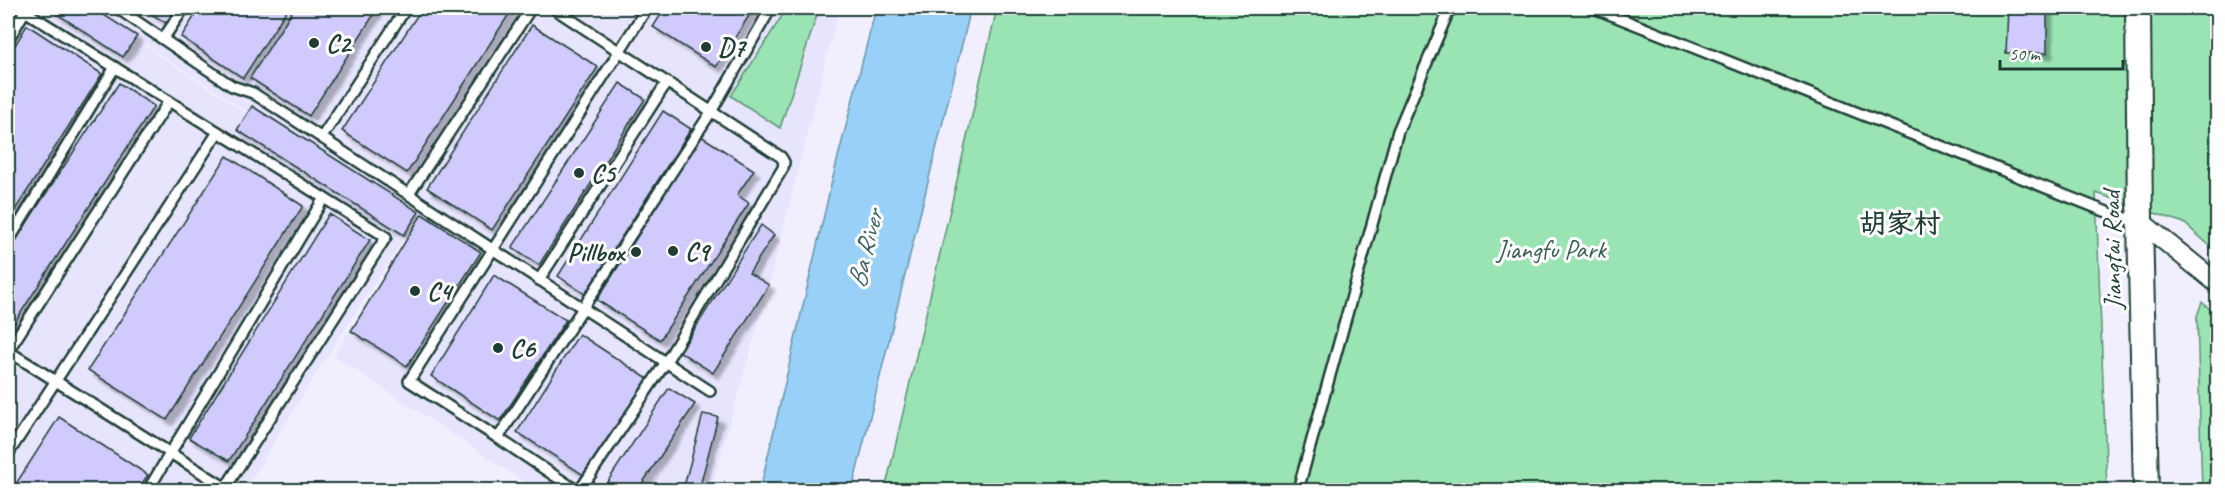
<svg xmlns="http://www.w3.org/2000/svg" width="2225" height="498" font-family="Caveat,'LXGW WenKai TC',sans-serif">
	<style>
		.built { fill: #e7e4fe }
		.green { fill: #9ae4b3; stroke: #5c9074; stroke-width: 1.5 }
		.water { fill: #99d0f8; stroke: #6895aa; stroke-width: 1.5 }
		.building { fill: #d0cafd; stroke: #1f3d34; stroke-width: 1.5; filter: url(#shadow) }
		.lines { fill: none; stroke-linecap: round; stroke-linejoin: round }
		.service-casing { stroke: #1f3d34; stroke-width: 14 }
		.minor-casing { stroke: #1f3d34; stroke-width: 22 }
		.secondary-casing { stroke: #1f3d34; stroke-width: 28 }
		.service { stroke: #fff; stroke-width: 9 }
		.minor { stroke: #fff; stroke-width: 18 }
		.secondary { stroke: #fff; stroke-width: 24 }
		.poi-dot { fill: #1f3d34; stroke: #fff; stroke-width: 2 }
		.labels { text-anchor: middle; dominant-baseline: central; stroke-width: 6; stroke-linejoin: round; paint-order: stroke }
		.poi-label { font-size: 26px; font-weight: bold; fill: #1f3d34; stroke: #fff; text-anchor: start }
		.park-label { font-size: 26px; fill: #385e4d; stroke: #fff }
		.street-label { font-size: 26px; fill: #1f3d34; stroke: #fff }
		.neighbourhood-label { font-size: 27px; font-weight: bold; fill: #1f3d34; stroke: #fff }
		.water-label { font-size: 27px; font-style: italic; fill: #3e6265; stroke: #fff }
	</style>
	<defs>
		<filter id="shadow"><feDropShadow dx="5.5" dy="5.5" stdDeviation="1.5" flood-color="#0004"/></filter>
	</defs>
	<rect width="100%" height="100%" fill="#f1effe"/>
	<filter id="ink" filterUnits="userSpaceOnUse"><feTurbulence type="fractalNoise" baseFrequency=".0167" numOctaves="2"/><feDisplacementMap in="SourceGraphic" scale="12" xChannelSelector="R" yChannelSelector="G"/><feConvolveMatrix kernelMatrix="1 2 1 2 8 2 1 2 1" color-interpolation-filters="sRGB"/></filter>
	<g filter="url(#ink)">
		<g class="built">
			<polygon points="8,8 87,8 414,223 312,380 245,490 8,490"/>
			<polygon points="89,8 839,8 769,285 711,490 537,490 334,356 417,222"/>
		</g>
		<g class="green">
			<polygon points="787,8 812,8 818,12 780,128 731,96"/>
			<polygon points="997,8 2217,8 2217,252 2184,223 2096,193 2107,490 885,490"/>
			<polygon points="2202,302 2217,316 2217,490 2202,490 2197,316"/>
		</g>
		<polygon class="water" points="876,8 971,8 852,490 760,490 832,181"/>
		<g class="building">
			<polygon points="48,8 93,8 137,36 123,57"/>
			<polygon points="142,8 176,8 166,23"/>
			<polygon points="200,8 288,8 243,78 181,37"/>
			<polygon points="294,8 378,8 309,116 250,78"/>
			<polygon points="422,8 506,8 511,11 407,173 342,131"/>
			<polygon points="665,8 754,8 716,67 653,27"/>
			<polygon points="2008,8 2047,8 2047,53 2006,53"/>
			<polygon points="27,25 102,74 8,221 8,57"/>
			<polygon points="532,25 598,67 492,230 427,188"/>
			<polygon points="119,83 154,106 13,325 8,322 8,251"/>
			<polygon points="620,83 645,99 539,265 512,248"/>
			<polygon points="252,106 419,212 404,235 237,130"/>
			<polygon points="663,111 691,129 585,294 558,276"/>
			<polygon points="701,136 754,170 737,195 749,203 660,340 597,300"/>
			<polygon points="227,156 303,206 167,420 88,370"/>
			<polygon points="329,214 370,240 229,461 189,438"/>
			<polygon points="422,214 481,252 407,366 351,331"/>
			<polygon points="761,225 774,235 749,273 769,285 713,373 680,352"/>
			<polygon points="494,275 566,320 500,421 431,376"/>
			<polygon points="579,334 648,379 585,476 517,432"/>
			<polygon points="669,388 695,404 638,490 609,490 604,487"/>
			<polygon points="703,414 718,417 699,490 683,490"/>
			<polygon points="59,417 148,475 137,490 12,490"/>
		</g>
		<g class="lines">
			<defs>
				<g id="service">
					<polyline points="20,8 386,237 224,490"/>
					<polyline points="117,8 232,86 253,93 710,391"/>
					<polyline points="553,8 781,157 784,162 783,168 666,362 580,490"/>
					<polyline points="647,8 409,381 498,438 711,112 771,8"/>
					<polyline points="1594,8 2117,216 2138,221"/>
					<polyline points="163,39 184,8"/>
					<polyline points="8,40 25,11"/>
					<polyline points="322,137 406,8"/>
					<polyline points="409,194 531,8"/>
					<polyline points="8,242 115,67"/>
					<polyline points="539,280 667,82"/>
					<polyline points="8,351 169,101"/>
					<polyline points="8,351 226,488"/>
					<polyline points="498,438 576,490"/>
					<polyline points="8,454 218,132"/>
					<polyline points="148,490 324,198"/>
					<polyline points="1298,490 1398,131 1450,8"/>
				</g>
				<polyline id="minor" points="2140,221 2218,284"/>
				<polyline id="secondary" points="2138,8 2140,221 2146,490"/>
			</defs>
			<use href="#service" class="service-casing"/>
			<use href="#minor" class="minor-casing"/>
			<use href="#secondary" class="secondary-casing"/>
			<use href="#service" class="service"/>
			<use href="#minor" class="minor"/>
			<use href="#secondary" class="secondary"/>
		</g>
	</g>
	<g class="poi-dot">
		<circle cx="314" cy="43" r="6"/>
		<circle cx="706" cy="47" r="6"/>
		<circle cx="579" cy="173" r="6"/>
		<circle cx="673" cy="251" r="6"/>
		<circle cx="636" cy="252" r="6"/>
		<circle cx="415" cy="291" r="6"/>
		<circle cx="498" cy="348" r="6"/>
	</g>
	<g class="labels">
		<g class="poi-label">
			<text x="326" y="43">C2</text>
			<text x="718" y="47">D7</text>
			<text x="591" y="173">C5</text>
			<text x="685" y="251">C9</text>
			<text x="624" y="252" text-anchor="end">Pillbox</text>
			<text x="427" y="291">C4</text>
			<text x="510" y="348">C6</text>
		</g>
		<g class="park-label">
			<text x="1551" y="249">Jiangfu Park</text>
		</g>
		<g class="street-label">
			<text transform="translate(2112 250) rotate(-91)">Jiangtai Road</text>
		</g>
		<g class="neighbourhood-label">
			<text x="1900" y="223">胡家村</text>
		</g>
		<g class="water-label">
			<text transform="translate(865 249) rotate(-76)">Ba River</text>
		</g>
	</g>
	<rect width="2225" height="498" fill="none" stroke="#fff" stroke-width="30"/>
	<rect x="15" y="15" width="2195" height="468" fill="none" stroke="#1f3d34" stroke-width="2" filter="url(#ink)"/>
	<path d="M2000 60v9h123v-9" fill="none" stroke="#1f3d34" stroke-width="3"/>
	<text x="2009" y="60" font-size="18" fill="#1f3d34" stroke="#ffffff" stroke-width="4.5" paint-order="stroke">50 m</text>
</svg>
